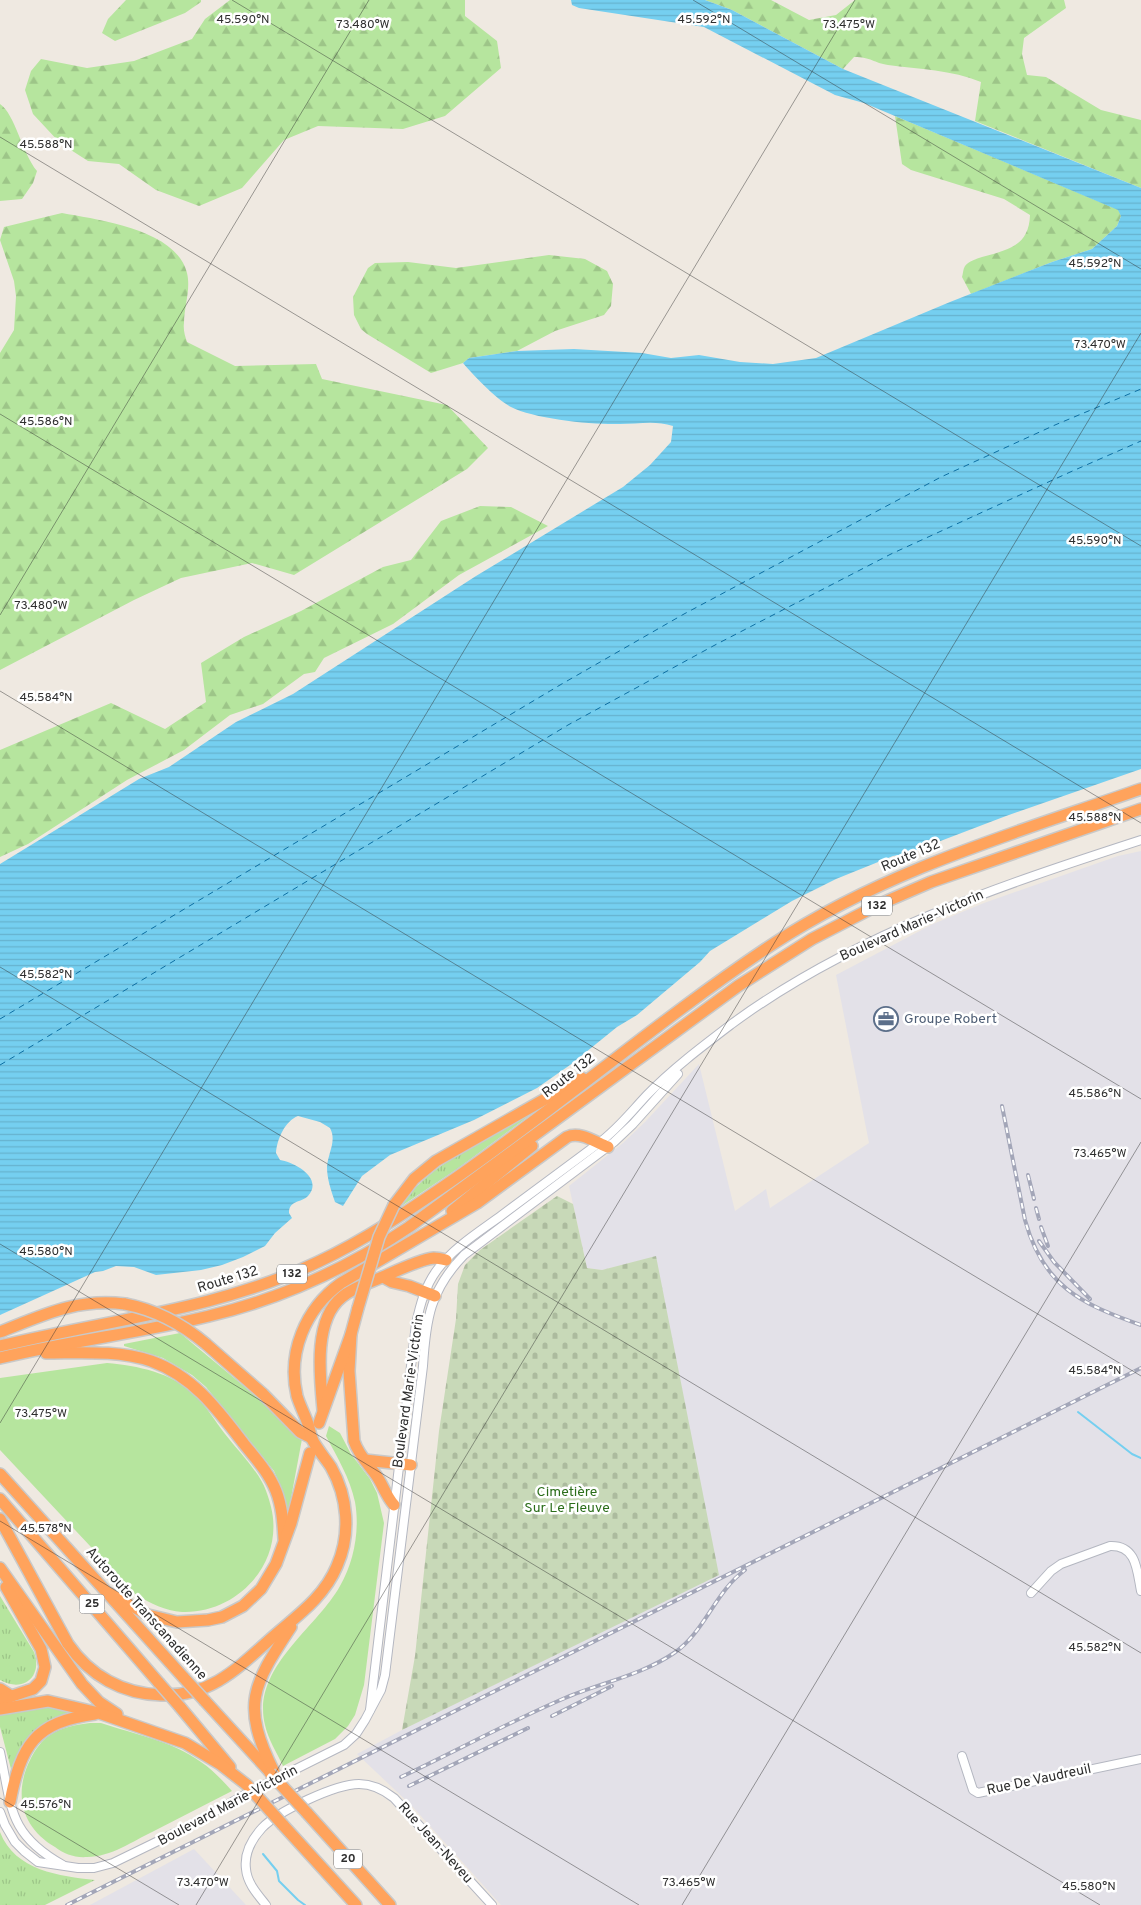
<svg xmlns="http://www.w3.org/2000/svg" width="1141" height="1905" font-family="Overpass,sans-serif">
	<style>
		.industrial { fill: #e3e1e8 }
		.grass { fill: url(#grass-tufts) }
		.forest { fill: url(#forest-firs) }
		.cemetery { fill: url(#cemetery-stones) }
		.park { fill: #b6e59e }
		.water { fill: url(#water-rules) }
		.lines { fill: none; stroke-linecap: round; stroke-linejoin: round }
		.stream { stroke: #75cff0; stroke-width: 2 }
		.ferry { stroke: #0d6fa3; stroke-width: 1; stroke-dasharray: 6 5; stroke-linecap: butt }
		.minor-casing { stroke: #b4b7c1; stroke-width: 10 }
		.highway-casing { stroke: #c9c9c9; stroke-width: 14 }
		.minor { stroke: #fff; stroke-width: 8 }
		.highway { stroke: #ffa35c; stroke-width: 11 }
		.rail-casing { stroke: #a3a6b8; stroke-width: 4 }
		.rail { stroke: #fff; stroke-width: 2; stroke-dasharray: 5.5; stroke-linecap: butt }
		.highway-bridge-casing { stroke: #c9c9c9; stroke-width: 14; stroke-linecap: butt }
		.highway-bridge { stroke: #ffa35c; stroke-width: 11 }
		.ticks { fill: none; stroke: #2e2e2e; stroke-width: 1; stroke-opacity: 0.45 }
		.labels { text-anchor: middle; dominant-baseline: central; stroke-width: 5; stroke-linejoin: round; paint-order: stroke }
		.shield { fill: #fff; stroke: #6d6d6d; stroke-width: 1 }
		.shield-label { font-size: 12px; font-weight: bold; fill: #2e2e2e }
		.street-label { font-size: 14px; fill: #2e2e2e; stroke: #fff }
		.service-label { font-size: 14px; fill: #4e5e75; stroke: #fff; text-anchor: start }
		.park-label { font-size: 14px; fill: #2c6e1b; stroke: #fff }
		.ticks-label { font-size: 12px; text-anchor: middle; fill: #2e2e2e; stroke: #fff; stroke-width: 5; stroke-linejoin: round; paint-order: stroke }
	</style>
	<defs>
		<pattern id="grass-tufts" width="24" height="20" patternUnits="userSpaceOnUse" patternTransform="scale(1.25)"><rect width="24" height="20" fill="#b6e59e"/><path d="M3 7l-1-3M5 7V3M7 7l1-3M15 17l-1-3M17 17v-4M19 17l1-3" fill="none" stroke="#9dc588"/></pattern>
		<pattern id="forest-firs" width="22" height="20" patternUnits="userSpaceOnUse" patternTransform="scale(1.25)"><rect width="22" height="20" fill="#b6e59e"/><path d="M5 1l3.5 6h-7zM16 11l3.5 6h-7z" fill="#9dc588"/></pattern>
		<pattern id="cemetery-stones" width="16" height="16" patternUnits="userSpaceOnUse" patternTransform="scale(1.25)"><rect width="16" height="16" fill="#c8d9b8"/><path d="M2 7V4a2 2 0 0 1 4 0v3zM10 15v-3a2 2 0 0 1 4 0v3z" fill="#acbb9e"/></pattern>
		<pattern id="water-rules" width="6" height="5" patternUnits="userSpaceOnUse" patternTransform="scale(1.25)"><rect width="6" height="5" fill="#75cff0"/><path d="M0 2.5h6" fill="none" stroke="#66b2ce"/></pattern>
	</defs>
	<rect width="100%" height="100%" fill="#efe9e1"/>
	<g class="industrial">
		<polygon points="1141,851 1141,1905 501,1905 411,1805 357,1754 402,1730 718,1575 655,1257 602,1270 587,1268 569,1186 623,1143 645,1122 699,1064 735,1211 766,1189 770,1208 869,1143 836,975 933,924 984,903 1118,856"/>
		<polygon points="194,1849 246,1905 90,1905"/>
	</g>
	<g class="grass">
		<path d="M533,1113L457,1169L400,1207C430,1162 487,1139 533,1113Z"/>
		<path d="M0,1596L34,1652C43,1677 23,1693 0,1680Z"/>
		<path d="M50,1705L73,1711C42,1721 23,1739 11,1769L0,1727V1714Z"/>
		<path d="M0,1832C15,1871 60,1876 95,1880L45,1905H0Z"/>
	</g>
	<g class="forest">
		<polygon points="126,0 201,0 201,2 185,13 115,41 102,33 108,19"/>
		<polygon points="230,0 465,0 465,16 497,41 501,68 445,116 403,129 318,126 284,140 242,188 199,206 156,190 119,164 88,161 60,143 33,114 25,90 31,71 41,59 87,68 134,61 192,39 205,19"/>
		<path d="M705,0H771L809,20L836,15L855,0H1064L1066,8L1024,38L1022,54L1027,75L1046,77L1101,110L1141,120V188L975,121L981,82C952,70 919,69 888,65C874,63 871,57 854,57L843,69L732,10Z"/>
		<path d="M0,104C15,114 22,153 37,171L33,183L22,199L0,201Z"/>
		<path d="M895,116L1119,210L1121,216L1117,226L1092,249L1052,262L971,294L962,277C963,274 963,269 965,266C969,261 976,259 982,257C1008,250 1029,246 1030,215L1004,199L911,170L902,164Z"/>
		<path d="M62,213C99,220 176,229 187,273C191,289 184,307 184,323C183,329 185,336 187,342L235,366L316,364L322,379L447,405L488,448L467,469L294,575L252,563L181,578L134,600L0,670V353L14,330L16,296L14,281L0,240L4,227Z"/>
		<polygon points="549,255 585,259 607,271 613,284 611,306 604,315 555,331 517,351 469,358 463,363 431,373 367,334 361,329 354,315 353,297 368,268 375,263 408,262 456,268"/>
		<polygon points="480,506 511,507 548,526 459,575 393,624 324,658 315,672 304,674 263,704 230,715 184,750 127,780 28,844 0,857 0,750 111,703 165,729 206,702 201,663 244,637 301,611 383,567 411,560 441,521"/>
	</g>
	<polygon class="cemetery" points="557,1196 573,1204 587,1268 602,1270 656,1256 719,1575 402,1730 415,1656 439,1431 456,1319 458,1284 465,1265 480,1250"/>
	<g class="park">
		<polygon points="180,1333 276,1413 302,1439 289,1509 287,1508 282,1490 274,1471 206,1387 192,1375 163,1358 124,1346 124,1344"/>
		<path d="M107,1363C138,1366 171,1372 195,1395C206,1406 215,1421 225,1434C236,1448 254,1467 262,1482C266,1489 269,1499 271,1507C285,1563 237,1614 182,1612C165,1611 151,1603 136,1595L0,1450V1378Z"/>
		<path d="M329,1426L340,1433L351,1454L370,1479L377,1493L384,1523L364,1685L355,1715L348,1726L335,1739L283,1766C277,1753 268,1739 265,1725C251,1668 316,1629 340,1586C354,1562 360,1530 355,1502C350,1478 337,1457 326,1436Z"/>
		<path d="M90,1723H101C134,1734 172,1741 201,1762C213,1770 223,1781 232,1791C206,1804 180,1818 154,1831C133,1841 111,1857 87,1857C75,1858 64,1854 55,1847C21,1827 13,1793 31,1758C35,1750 42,1740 50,1735C62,1727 76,1725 90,1723Z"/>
	</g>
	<path class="water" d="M571,0H705L732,10L843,69L1141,188V769L1006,816L909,853L893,856L836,879L792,901L710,951L700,962L637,1015L617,1027L570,1065L537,1088L474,1120L390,1155L362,1176L343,1206L335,1202C331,1190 327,1179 327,1167C328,1153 337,1141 330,1128L320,1122L298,1116C285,1121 277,1139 276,1153L280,1160C294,1162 324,1178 308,1196C301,1203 289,1200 289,1213L292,1218L275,1233L265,1246L243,1257L222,1265L201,1270L156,1275L134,1267L116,1266L103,1271L95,1272L0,1315V864L139,779L169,767L236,722L293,694L476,576L623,487L650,465L671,442L673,426C655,420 638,424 620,424C594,425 534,419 511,407C495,398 475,377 463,363L469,358L517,351L574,349L642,353L671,358L699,355L740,362L773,364L816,358L950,302L1052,262L1092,249L1117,226L1121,216L1118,210L864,103L835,95L704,27L579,8L572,5Z"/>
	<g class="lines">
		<g class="stream">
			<polyline points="1078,1412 1132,1454 1141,1458"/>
			<polyline points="263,1854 277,1871 279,1881 298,1900 305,1905"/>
		</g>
		<g class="ferry">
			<polyline points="0,1019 560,685 684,614 941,477 1055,425 1141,389"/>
			<polyline points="0,1065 568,725 715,645 891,554 1068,473 1141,441"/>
		</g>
		<defs>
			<g id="minor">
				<path d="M1031,1593L1051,1571L1061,1564L1110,1546C1137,1545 1137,1571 1141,1591"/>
				<path d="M370,1710L416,1324C420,1305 425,1286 437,1270C454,1247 479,1232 502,1215C534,1191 567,1167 599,1143C618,1129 631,1112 647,1095C672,1069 704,1045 733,1023C855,934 999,886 1141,840"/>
				<path d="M0,1752C12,1808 8,1834 63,1865"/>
				<polyline points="962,1756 973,1790 978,1793 1141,1759"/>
				<path d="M0,1812L5,1825L15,1842L24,1851L38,1862L78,1868H94L113,1863L191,1825L246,1794L344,1745L356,1734L365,1720L381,1690L385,1675L423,1366C426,1319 430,1290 464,1255L614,1142L633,1124L678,1074"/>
				<path d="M266,1905C258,1895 247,1883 246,1869C244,1854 252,1839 262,1828C278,1811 336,1784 359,1784C372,1784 384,1790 394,1798L492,1905"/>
			</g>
			<g id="highway">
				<polyline points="394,1205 414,1179 436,1161 582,1078"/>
				<polyline points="452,1211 532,1146"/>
				<polyline points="383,1277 392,1282 409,1286 435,1296"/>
				<path d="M0,1332C43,1315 77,1298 125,1304"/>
				<path d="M351,1334L349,1371L354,1441C358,1454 368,1464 376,1475C383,1485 386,1496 394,1505"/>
				<polyline points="206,1344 263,1394 300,1432 312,1438"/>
				<path d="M0,1346C107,1320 217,1310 318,1262C365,1240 408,1211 450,1182C560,1106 661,1018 773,944C886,870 1015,833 1141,789"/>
				<path d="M46,1353C81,1353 117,1350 151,1361C193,1376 218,1410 244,1444C256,1459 269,1473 276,1491C282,1506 283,1523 284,1539"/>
				<path d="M0,1358C69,1341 140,1333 209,1316C280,1299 348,1268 409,1227L738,986L812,939L878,905L931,882L1141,809"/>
				<path d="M323,1410C320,1377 313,1320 342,1297C355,1286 372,1282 387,1275C398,1270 424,1259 434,1258C438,1258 442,1259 446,1260"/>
				<polyline points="319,1423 351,1334 358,1308"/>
				<polyline points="365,1460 411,1465"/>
				<polyline points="0,1474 184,1678"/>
				<polyline points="0,1499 159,1683"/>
				<path d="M0,1519L68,1644C90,1676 123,1694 161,1695C207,1697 234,1672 266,1643C292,1619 323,1600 337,1566C351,1534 348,1497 331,1467C325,1458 317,1449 312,1439C310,1434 310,1429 308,1424C305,1415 300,1406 297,1396C287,1353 305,1309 341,1283L477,1203L567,1137C580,1131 595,1142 608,1147"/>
				<polyline points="0,1568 82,1684 99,1702 117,1714"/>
				<polyline points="107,1592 148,1615 177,1622 208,1620 222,1617 243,1606 261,1589 276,1564 291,1523 310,1453"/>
				<polyline points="0,1689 11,1696"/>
				<polyline points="0,1700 33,1689 41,1681 45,1667 41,1649 6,1587"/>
				<polyline points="205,1701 270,1772"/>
				<polyline points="180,1707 230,1767"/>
				<polyline points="0,1709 48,1701 99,1713 185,1743 220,1764 247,1785"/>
				<path d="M274,1772C241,1705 252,1686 291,1627"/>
				<path d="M10,1802C21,1745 35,1722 95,1714"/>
				<polyline points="307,1813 390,1905"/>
				<polyline points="283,1825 356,1905"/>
			</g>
		</defs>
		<use href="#minor" class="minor-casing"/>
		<use href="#highway" class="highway-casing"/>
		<use href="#minor" class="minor"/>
		<use href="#highway" class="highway"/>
		<defs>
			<g id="rail">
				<path d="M1002,1106L1025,1220C1043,1286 1081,1304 1141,1325"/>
				<polyline points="1028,1175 1034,1199"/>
				<polyline points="1036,1208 1039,1219"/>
				<polyline points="1041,1227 1048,1246"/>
				<polyline points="1039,1241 1054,1262 1090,1299"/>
				<polyline points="552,1716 612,1686"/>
				<path d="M401,1777C456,1751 509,1722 565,1698C600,1683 642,1675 674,1653C704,1633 715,1592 745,1570"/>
				<polyline points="409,1786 528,1728"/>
				<polyline points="67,1905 1141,1368"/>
			</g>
		</defs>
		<use href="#rail" class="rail-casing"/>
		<use href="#rail" class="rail"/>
		<defs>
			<g id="highway-bridge">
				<path d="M125,1304C157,1310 182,1324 206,1344"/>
				<polyline points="358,1308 379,1237 394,1205"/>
				<polyline points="184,1678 205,1701"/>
				<polyline points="159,1683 180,1707"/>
				<polyline points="270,1773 307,1813"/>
				<polyline points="247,1785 283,1825"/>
			</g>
		</defs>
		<use href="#highway-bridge" class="highway-bridge-casing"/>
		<use href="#highway-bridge" class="highway-bridge"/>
	</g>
	<path class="ticks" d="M232,0L1141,546M693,0L1141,269M0,137L1141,823M0,414L1141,1099M0,615L369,0M0,691L1141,1376M0,967L1141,1653M0,1244L1100,1905M0,1423L855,0M0,1521L639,1905M0,1798L179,1905M196,1905L1141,333M682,1905L1141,1142"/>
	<defs>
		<symbol id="office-ring" viewBox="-11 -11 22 22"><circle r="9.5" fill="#fff" stroke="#5c6f8a" stroke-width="1.5"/><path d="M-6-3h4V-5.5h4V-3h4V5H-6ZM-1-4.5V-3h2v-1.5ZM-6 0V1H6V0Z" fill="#5c6f8a"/></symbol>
	</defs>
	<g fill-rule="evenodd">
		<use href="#office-ring" x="872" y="1005" width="28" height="28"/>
	</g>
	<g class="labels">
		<g class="shield">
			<rect x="862" y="896.5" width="30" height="19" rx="4"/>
			<rect x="277" y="1264.5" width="30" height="19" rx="4"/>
			<rect x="79.5" y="1594.5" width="25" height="19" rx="4"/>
			<rect x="334" y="1849.5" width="28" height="19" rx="4"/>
		</g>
		<g class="shield-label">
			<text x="877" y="906">132</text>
			<text x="292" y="1274">132</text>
			<text x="92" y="1604">25</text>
			<text x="348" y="1859">20</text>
		</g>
		<g class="street-label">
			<text transform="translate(911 856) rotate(-23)">Route 132</text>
			<text transform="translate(912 926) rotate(-24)">Boulevard Marie-Victorin</text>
			<text transform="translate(569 1076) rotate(-38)">Route 132</text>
			<text transform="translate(228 1280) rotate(-17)">Route 132</text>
			<text transform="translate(409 1391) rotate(-82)">Boulevard Marie-Victorin</text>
			<text transform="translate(146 1614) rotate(48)">Autoroute Transcanadienne</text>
			<text transform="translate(1039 1780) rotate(-12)">Rue De Vaudreuil</text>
			<text transform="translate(228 1806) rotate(-28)">Boulevard Marie-Victorin</text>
			<text transform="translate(435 1843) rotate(48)">Rue Jean-Neveu</text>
		</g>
		<g class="service-label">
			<text x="904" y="1019">Groupe Robert</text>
		</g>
		<g class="park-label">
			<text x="567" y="1492">Cimetière<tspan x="567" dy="16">Sur Le Fleuve</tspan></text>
		</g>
	</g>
	<g class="ticks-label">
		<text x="243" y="23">45.590°N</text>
		<text x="704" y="23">45.592°N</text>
		<text x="849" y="28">73.475°W</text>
		<text x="363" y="28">73.480°W</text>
		<text x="46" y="148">45.588°N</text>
		<text x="1095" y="267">45.592°N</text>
		<text x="1100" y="348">73.470°W</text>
		<text x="46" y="425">45.586°N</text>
		<text x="1095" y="544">45.590°N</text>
		<text x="41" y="609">73.480°W</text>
		<text x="46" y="701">45.584°N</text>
		<text x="1095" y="821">45.588°N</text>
		<text x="46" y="978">45.582°N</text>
		<text x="1095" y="1097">45.586°N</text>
		<text x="1100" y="1157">73.465°W</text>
		<text x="46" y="1255">45.580°N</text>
		<text x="1095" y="1374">45.584°N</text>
		<text x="41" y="1417">73.475°W</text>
		<text x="46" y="1532">45.578°N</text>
		<text x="1095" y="1651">45.582°N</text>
		<text x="46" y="1808">45.576°N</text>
		<text x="203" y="1886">73.470°W</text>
		<text x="689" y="1886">73.465°W</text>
		<text x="1089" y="1890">45.580°N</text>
	</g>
</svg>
